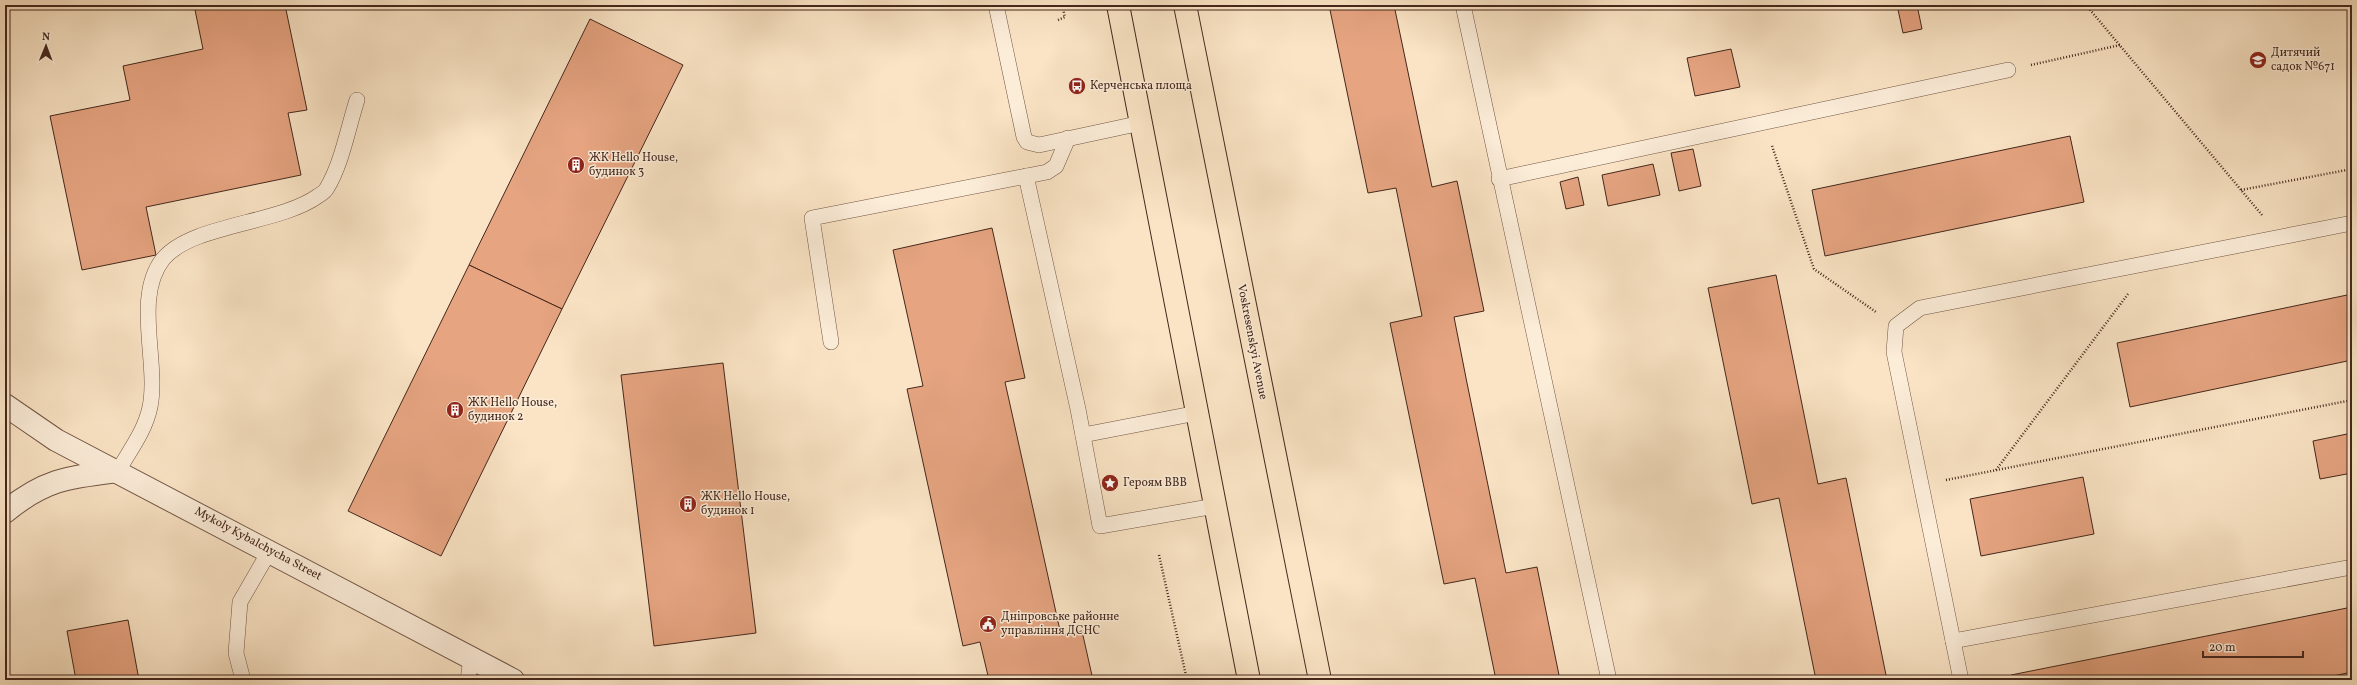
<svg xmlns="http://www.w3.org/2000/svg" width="2357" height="685" font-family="Vollkorn,serif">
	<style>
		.green { fill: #c4c290; stroke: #847456 }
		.building { fill: #e6a481; stroke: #44271c }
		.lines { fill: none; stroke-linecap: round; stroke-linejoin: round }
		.service-casing { stroke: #725646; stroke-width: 16 }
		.minor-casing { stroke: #725646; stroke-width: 24 }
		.tertiary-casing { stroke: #725646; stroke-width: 24 }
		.primary-casing { stroke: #44271c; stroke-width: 24 }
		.path { stroke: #44271c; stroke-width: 2.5; stroke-dasharray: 1 2; stroke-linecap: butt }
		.service { stroke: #fcedd9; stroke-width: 15 }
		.minor { stroke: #fcedd9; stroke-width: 22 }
		.tertiary { stroke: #fcedd9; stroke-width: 22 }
		.primary { stroke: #fae4c5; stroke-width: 22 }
		.labels { text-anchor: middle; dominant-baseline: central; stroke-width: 3; stroke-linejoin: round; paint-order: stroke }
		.poi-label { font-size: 12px; fill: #44271c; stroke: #fcedd9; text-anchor: start }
		.street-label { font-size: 12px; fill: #44271c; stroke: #fcedd9 }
	</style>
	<rect width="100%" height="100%" fill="#fae4c5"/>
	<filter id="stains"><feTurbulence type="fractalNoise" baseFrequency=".005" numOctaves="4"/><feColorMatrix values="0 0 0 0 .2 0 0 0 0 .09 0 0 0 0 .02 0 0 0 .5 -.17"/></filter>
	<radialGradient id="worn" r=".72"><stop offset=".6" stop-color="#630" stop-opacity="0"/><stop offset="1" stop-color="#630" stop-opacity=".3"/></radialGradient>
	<polygon class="green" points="2352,672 2352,680 2314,680"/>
	<g class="building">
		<polygon points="194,5 285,5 307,110 288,113 301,175 146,207 156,255 82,270 50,116 130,100 123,66 203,49"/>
		<polygon points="1329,5 1394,5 1432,187 1457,181 1484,311 1454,317 1467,383 1506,573 1537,567 1560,680 1496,680 1475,578 1444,584 1390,323 1422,316 1396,188 1368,193"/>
		<polygon points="1897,5 1917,5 1922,29 1903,33"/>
		<polygon points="590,19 683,65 562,309 469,265"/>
		<polygon points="1731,49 1740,87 1695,96 1687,58"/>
		<polygon points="2070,136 2084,202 1825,256 1812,190"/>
		<polygon points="1693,149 1701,186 1679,191 1671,153"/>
		<polygon points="1653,164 1660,195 1608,206 1602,175"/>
		<polygon points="1578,177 1584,205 1566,209 1560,182"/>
		<polygon points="992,228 1025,378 1005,382 1061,635 1082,631 1093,680 989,680 980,642 963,646 907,389 923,386 893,250"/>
		<polygon points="469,265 562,309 441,556 348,511"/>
		<polygon points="1776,275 1818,484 1846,478 1887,680 1816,680 1779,498 1752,504 1708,288"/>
		<polygon points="2352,294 2352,360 2130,407 2117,343"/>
		<polygon points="723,363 756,633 654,646 621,375"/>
		<polygon points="2352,433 2352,473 2320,479 2313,441"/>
		<polygon points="2083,477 2094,534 1981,556 1970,499"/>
		<polygon points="2352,607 2352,672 2314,680 2012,680 2011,675"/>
		<polygon points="128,620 139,680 76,680 67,631"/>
	</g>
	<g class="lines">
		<defs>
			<g id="service">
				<polyline points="996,5 1024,137 1027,142 1039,145 1141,123"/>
				<polyline points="1463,5 1609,680"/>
				<polyline points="1026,176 1078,409 1100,526 1215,506"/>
				<polyline points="1499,179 2008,70"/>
				<polyline points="831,342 812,218 1047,172 1056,166 1068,138"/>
				<polyline points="1083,435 1197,413"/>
				<path d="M118,471C130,450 145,431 150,407C159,362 133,297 163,259C192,224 279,224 318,196C321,194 325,192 327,188C342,163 348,128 357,100"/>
				<polyline points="1953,641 2352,567"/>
				<polyline points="243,680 236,653 240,602 270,550"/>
				<polyline points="468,680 471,658"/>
				<polyline points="1961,680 1894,352 1896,326 1920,308 2352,223"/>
			</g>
			<path id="minor" d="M5,512C45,479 69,477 118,471"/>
			<polyline id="tertiary" points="5,405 56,440 513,680"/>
			<g id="primary">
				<polyline points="1118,5 1249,680"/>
				<polyline points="1185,5 1320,680"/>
			</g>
		</defs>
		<use href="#service" class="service-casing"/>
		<use href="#minor" class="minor-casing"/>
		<use href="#tertiary" class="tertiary-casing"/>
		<use href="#primary" class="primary-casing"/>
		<g class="path">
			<polyline points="2086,5 2262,215"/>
			<polyline points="1058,20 1065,17 1062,5"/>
			<polyline points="2031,65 2120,45"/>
			<polyline points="1772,146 1814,269 1876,312"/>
			<polyline points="2241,190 2352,169"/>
			<polyline points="1996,470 2128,294"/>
			<polyline points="1946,480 2352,400"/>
			<polyline points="1159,555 1187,680"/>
		</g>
		<use href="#service" class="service"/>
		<use href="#minor" class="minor"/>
		<use href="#tertiary" class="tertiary"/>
		<use href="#primary" class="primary"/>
	</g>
	<defs>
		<symbol id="school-disc" viewBox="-11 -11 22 22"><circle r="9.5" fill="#8f2418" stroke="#fcedd9"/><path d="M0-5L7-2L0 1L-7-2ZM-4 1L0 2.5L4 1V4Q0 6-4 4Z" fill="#fff"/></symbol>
		<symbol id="bus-disc" viewBox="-11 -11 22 22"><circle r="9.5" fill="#8f2418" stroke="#fcedd9"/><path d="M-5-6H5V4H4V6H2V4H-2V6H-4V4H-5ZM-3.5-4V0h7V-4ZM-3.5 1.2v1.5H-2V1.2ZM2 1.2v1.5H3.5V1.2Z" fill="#fff"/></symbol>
		<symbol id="building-disc" viewBox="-11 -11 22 22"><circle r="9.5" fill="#8f2418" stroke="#fcedd9"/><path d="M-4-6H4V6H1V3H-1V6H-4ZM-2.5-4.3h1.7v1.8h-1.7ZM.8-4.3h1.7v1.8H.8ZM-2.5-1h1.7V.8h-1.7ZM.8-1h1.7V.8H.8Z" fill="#fff"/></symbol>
		<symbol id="sight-disc" viewBox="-11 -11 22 22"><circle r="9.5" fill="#8f2418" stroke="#fcedd9"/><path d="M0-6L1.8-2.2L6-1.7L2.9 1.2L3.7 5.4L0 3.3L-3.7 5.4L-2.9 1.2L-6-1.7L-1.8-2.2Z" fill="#fff"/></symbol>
		<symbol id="civic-disc" viewBox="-11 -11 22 22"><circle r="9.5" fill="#8f2418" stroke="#fcedd9"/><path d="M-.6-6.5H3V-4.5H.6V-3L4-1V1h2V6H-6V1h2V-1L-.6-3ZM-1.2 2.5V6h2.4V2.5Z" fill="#fff"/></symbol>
	</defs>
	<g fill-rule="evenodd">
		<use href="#school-disc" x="2248" y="50" width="20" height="20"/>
		<use href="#bus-disc" x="1067" y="76" width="20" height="20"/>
		<use href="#building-disc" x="566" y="155" width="20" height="20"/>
		<use href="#building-disc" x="445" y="400" width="20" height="20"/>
		<use href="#sight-disc" x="1100" y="473" width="20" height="20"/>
		<use href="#building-disc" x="678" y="494" width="20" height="20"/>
		<use href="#civic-disc" x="978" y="614" width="20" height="20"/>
	</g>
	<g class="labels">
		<g class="poi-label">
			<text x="2271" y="53">Дитячий<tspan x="2271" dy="14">садок №671</tspan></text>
			<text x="1090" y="86">Керченська площа</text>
			<text x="589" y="158">ЖК Hello House,<tspan x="589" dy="14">будинок 3</tspan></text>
			<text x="468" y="403">ЖК Hello House,<tspan x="468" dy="14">будинок 2</tspan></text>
			<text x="1123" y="483">Героям ВВВ</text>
			<text x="701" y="497">ЖК Hello House,<tspan x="701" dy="14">будинок 1</tspan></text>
			<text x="1001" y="617">Дніпровське районне<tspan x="1001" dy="14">управління ДСНС</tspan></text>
		</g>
		<g class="street-label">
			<text transform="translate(1252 342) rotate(79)">Voskresenskyi Avenue</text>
			<text transform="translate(258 544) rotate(28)">Mykoly Kybalchycha Street</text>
		</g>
	</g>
	<rect width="2357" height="685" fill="none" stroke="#fae4c5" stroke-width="20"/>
	<rect x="6" y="6" width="2345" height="673" fill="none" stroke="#44271c" stroke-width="2"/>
	<rect x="10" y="10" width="2337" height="665" fill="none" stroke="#44271c"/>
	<g transform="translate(46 46) rotate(1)" stroke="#fcedd9" stroke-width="3" paint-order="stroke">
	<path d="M0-3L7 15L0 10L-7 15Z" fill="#44271c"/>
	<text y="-6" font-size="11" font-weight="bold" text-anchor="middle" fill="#44271c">N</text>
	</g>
	<path d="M2203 651v6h100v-6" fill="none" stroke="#44271c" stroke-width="2"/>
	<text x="2209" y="651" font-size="12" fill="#44271c" stroke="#fcedd9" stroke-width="3" paint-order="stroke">20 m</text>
	<rect width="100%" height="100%" filter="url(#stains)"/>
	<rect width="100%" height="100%" fill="url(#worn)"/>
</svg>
